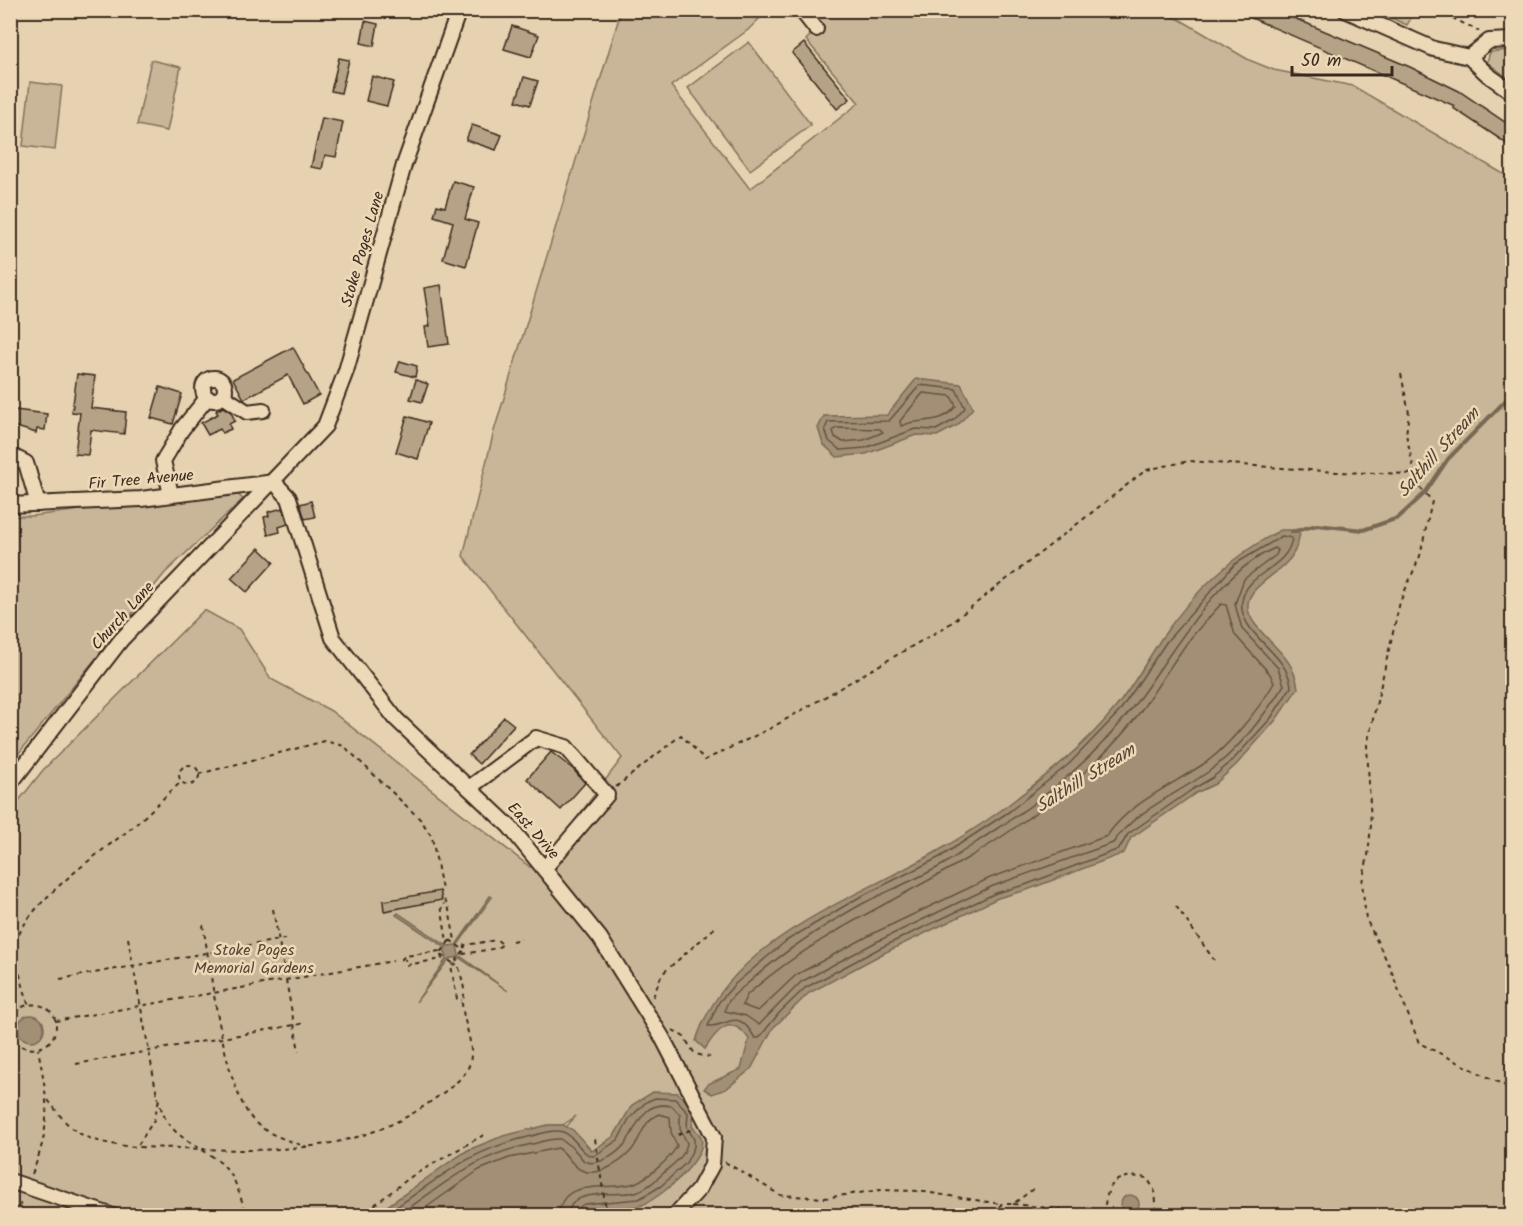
<svg xmlns="http://www.w3.org/2000/svg" width="1523" height="1226" font-family="Kalam,sans-serif">
	<style>
		.green { fill: #c9b698; stroke: #82705b; stroke-width: 1.5 }
		.water { fill: #a38f76; stroke: #796753; stroke-width: 1.5 }
		.lines { fill: none; stroke-linecap: round; stroke-linejoin: round }
		.shore { stroke: #655241; stroke-width: 1.5 }
		.stream { stroke: #796753; stroke-width: 4 }
		.building { fill: #b6a387; stroke: #3b2a1e; stroke-width: 1.5 }
		.minor-casing { stroke: #3b2a1e; stroke-width: 18 }
		.path { stroke: #3b2a1e; stroke-width: 2; stroke-dasharray: 4.5 4.5; stroke-linecap: butt }
		.minor { stroke: #edd9b7; stroke-width: 14 }
		.labels { text-anchor: middle; dominant-baseline: central; stroke-width: 5; stroke-linejoin: round; paint-order: stroke }
		.street-label { font-size: 16px; fill: #3b2a1e; stroke: #edd9b7 }
		.park-label { font-size: 16px; fill: #574636; stroke: #edd9b7 }
		.water-label { font-size: 18px; font-style: italic; fill: #554334; stroke: #edd9b7 }
	</style>
	<rect width="100%" height="100%" fill="#e6d2b1"/>
	<filter id="ink" filterUnits="userSpaceOnUse"><feTurbulence type="fractalNoise" baseFrequency=".0167" numOctaves="2"/><feDisplacementMap in="SourceGraphic" scale="12" xChannelSelector="R" yChannelSelector="G"/><feConvolveMatrix kernelMatrix="1 2 1 2 8 2 1 2 1" color-interpolation-filters="sRGB"/></filter>
	<g filter="url(#ink)">
		<g class="green">
			<polygon points="801,10 1153,11 1179,19 1249,60 1274,70 1353,86 1512,179 1512,1215 486,1215 576,1116 563,1125 548,1125 468,1150 374,1215 11,1215 10,812 43,770 204,610 239,629 271,679 331,711 530,867 549,855 622,758 463,556 494,431 621,11 767,11 748,30 671,86 750,189 859,103 806,40 816,29"/>
			<polygon points="1383,11 1383,10 1415,11 1407,25 1382,14"/>
			<polygon points="749,42 811,125 750,170 688,88"/>
			<polygon points="1509,50 1512,53 1512,81 1487,62 1490,52"/>
			<polygon points="151,60 181,67 167,131 137,125"/>
			<polygon points="30,82 62,86 55,150 23,146"/>
			<polygon points="234,491 243,499 165,573 11,763 11,516 32,516"/>
		</g>
		<g class="water">
			<polygon points="916,379 961,384 973,408 958,425 937,436 916,435 866,454 837,457 823,444 818,428 824,416 887,415"/>
			<path d="M1281,530H1295L1300,534C1297,545 1295,555 1286,563C1270,581 1232,593 1255,624C1273,648 1293,656 1298,688L1275,721L1236,765L1215,784L1196,793L1131,838L1124,853L1027,890L998,898L884,953L809,993L773,1028L751,1069L726,1089L712,1094L704,1089L708,1084L741,1069L749,1039C731,1013 717,1030 705,1049L696,1041C727,940 853,900 936,852C960,838 986,822 1008,805C1046,776 1086,745 1116,707C1133,686 1146,662 1161,639C1192,594 1233,554 1281,530Z"/>
			<polygon points="490,896 492,897 457,946 459,955 508,991 458,957 449,959 416,1002 447,958 444,950 446,948 396,915 398,913 447,946 456,945"/>
			<circle cx="31" cy="1028" r="13"/>
			<path d="M653,1092L678,1093L695,1111L692,1126C694,1129 699,1133 701,1137C708,1159 660,1198 642,1205C621,1212 596,1203 578,1216H374L448,1163L468,1150L503,1136L548,1125H563L573,1130L592,1151L614,1136L632,1105Z"/>
			<circle cx="1130" cy="1204" r="9"/>
		</g>
		<g class="lines">
			<g class="shore">
				<polygon points="920,385 956,389 965,408 954,420 936,430 915,429 865,448 840,450 829,441 825,429 828,422 889,421"/>
				<path d="M923,393L951,396L956,406C943,422 933,419 915,422C910,422 905,425 901,426L900,421Z"/>
				<polygon points="836,428 880,429 883,432 864,440 843,442 835,437 833,431"/>
				<path d="M1282,536L1292,538C1288,569 1247,571 1242,601C1237,634 1289,653 1291,687L1271,718L1232,761L1212,778L1193,789L1128,834L1119,849L1025,885L996,893L882,947L805,988L780,1012L759,1038H755C736,1006 730,1027 708,1026L719,1002L735,984L786,941L858,898L940,857L1010,811L1069,764L1119,712L1167,641L1235,564Z"/>
				<path d="M1275,548L1278,551L1276,555L1244,579L1235,604L1242,629L1278,668L1284,685C1264,716 1238,751 1208,772C1176,795 1135,810 1113,843L993,886L878,941L801,982L759,1025L746,1016L725,1011C725,1001 739,990 747,984C782,952 821,927 862,904C889,890 918,879 944,864C964,851 984,837 1004,824C1049,795 1093,757 1126,716C1169,662 1210,577 1275,548Z"/>
				<path d="M1221,604L1226,605L1235,635L1270,674L1274,683C1259,709 1227,749 1202,765C1170,786 1128,804 1107,836L990,878L874,933L796,975L758,1011L742,1005L747,995C828,922 932,888 1020,824C1060,795 1103,760 1134,720C1150,699 1164,675 1180,653C1191,635 1207,620 1221,604Z"/>
				<path d="M383,1216C439,1180 464,1151 532,1136C541,1134 549,1130 558,1131C575,1132 580,1156 594,1156L618,1140L629,1119L646,1102L655,1098L675,1099L688,1113L687,1127L694,1139V1147L686,1163L661,1186L639,1199L584,1204L577,1209L575,1216"/>
				<path d="M397,1216C446,1184 472,1156 532,1144C542,1142 550,1138 560,1139L573,1148L584,1161C597,1167 616,1155 625,1144C639,1125 642,1100 672,1106L680,1115V1129L687,1143C685,1155 678,1160 669,1168C659,1177 648,1189 635,1192C616,1197 569,1186 568,1216"/>
				<path d="M414,1216L479,1170L509,1158L558,1148C567,1153 571,1165 581,1170C597,1178 620,1163 631,1151C642,1138 642,1121 659,1114L670,1117L671,1132L677,1146C670,1159 649,1177 635,1183C611,1192 560,1175 559,1216"/>
			</g>
			<polyline class="stream" points="1292,532 1317,525 1363,530 1398,518 1425,493 1448,459 1512,394"/>
		</g>
		<g class="building">
			<polygon points="1233,10 1275,10 1410,67 1459,91 1512,127 1512,147 1453,108 1455,106"/>
			<polygon points="365,21 378,24 374,46 361,43"/>
			<polygon points="512,26 539,35 531,57 504,49"/>
			<polygon points="804,43 850,99 837,109 792,53"/>
			<polygon points="339,58 349,60 341,93 331,91"/>
			<polygon points="372,76 394,82 387,106 366,101"/>
			<polygon points="524,77 538,81 530,105 516,101"/>
			<polygon points="322,118 343,122 336,157 325,155 322,169 311,167"/>
			<polygon points="472,125 502,135 496,150 466,140"/>
			<polygon points="453,181 474,187 465,219 478,223 466,266 443,259 453,222 434,216 437,205 445,207"/>
			<polygon points="441,285 449,344 428,347 425,327 430,326 424,288"/>
			<polygon points="293,347 319,395 303,404 288,375 244,399 233,379"/>
			<polygon points="400,361 417,366 415,377 396,372"/>
			<polygon points="77,374 95,376 91,408 126,412 124,434 91,430 88,455 75,454 80,413 72,412"/>
			<polygon points="416,380 428,384 422,402 410,399"/>
			<polygon points="160,387 182,394 173,424 151,418"/>
			<polygon points="223,407 231,412 235,421 229,424 231,429 222,433 220,429 208,435 201,423 218,414 216,411"/>
			<polygon points="15,410 47,414 45,430 37,429 36,433 13,426"/>
			<polygon points="407,416 429,423 418,459 396,452"/>
			<polygon points="311,501 315,517 305,519 300,504"/>
			<polygon points="283,508 288,524 279,527 280,532 268,535 264,517 269,516 268,512"/>
			<polygon points="259,548 274,562 247,592 231,578"/>
			<polygon points="504,717 514,725 479,764 469,755"/>
			<polygon points="551,752 573,769 585,783 561,810 527,779"/>
			<polygon points="440,891 442,900 384,911 383,901"/>
		</g>
		<g class="lines">
			<defs>
				<g id="minor">
					<polyline points="801,10 816,29"/>
					<polyline points="1345,10 1434,49 1469,57 1488,75 1512,92"/>
					<polyline points="1469,57 1489,41 1512,40"/>
					<circle cx="214" cy="389" r="11"/>
					<polyline points="223,396 247,412 263,410"/>
					<polyline points="10,455 26,463 38,504"/>
					<polyline points="274,482 289,498 333,638 396,719 510,827 600,938 662,1037 714,1137 712,1165 699,1189 674,1216"/>
					<polyline points="171,494 163,461 182,429 207,398"/>
					<polyline points="10,505 141,499 274,482"/>
					<polyline points="10,784 121,640 325,426 346,371 404,165 459,10"/>
					<polyline points="469,788 536,738 566,747 607,795 544,869"/>
					<polyline points="10,1181 113,1216"/>
				</g>
			</defs>
			<use href="#minor" class="minor-casing"/>
			<g class="path">
				<polyline points="1436,10 1479,31"/>
				<polyline points="1401,374 1409,413 1406,434 1417,484 1432,501 1420,556 1400,602 1367,745 1371,825 1368,856 1362,882 1366,919 1389,965 1419,1043 1512,1089"/>
				<circle cx="189" cy="775" r="10"/>
				<polyline points="199,774 325,741 344,746 421,820 432,837 442,890"/>
				<polyline points="616,787 681,735 705,760 771,728 947,626 1146,470 1189,461 1336,472 1415,474"/>
				<polyline points="444,900 448,905 455,940 447,942 441,905 444,904"/>
				<polyline points="1176,906 1214,960"/>
				<polyline points="273,909 299,1051"/>
				<path d="M203,925C211,970 224,1096 257,1124C271,1136 290,1141 307,1147"/>
				<path d="M128,938C135,976 142,1014 149,1051C153,1072 156,1099 165,1118C178,1142 207,1148 225,1167C238,1180 239,1200 249,1216"/>
				<polygon points="450,940 464,950 454,964 440,954"/>
				<polyline points="512,941 521,939"/>
				<polyline points="501,943 497,940 465,945 464,954 497,948 505,943"/>
				<polyline points="401,960 405,956 440,951 442,959 406,965 405,959"/>
				<polyline points="60,979 290,938"/>
				<polyline points="653,997 662,974 718,925"/>
				<path d="M28,1004C25,989 15,964 15,950C17,908 103,851 134,826C150,812 165,796 181,782"/>
				<path d="M10,1020C19,997 56,1000 56,1026C55,1053 18,1057 10,1032"/>
				<polyline points="55,1021 393,961"/>
				<polyline points="673,1030 684,1037 695,1054 710,1057"/>
				<polyline points="76,1064 306,1023"/>
				<path d="M48,1100C60,1115 68,1129 87,1137C116,1149 150,1147 181,1148C269,1152 358,1155 433,1100C444,1092 460,1082 467,1070C478,1050 463,1024 462,1003C462,1001 464,998 464,995C465,986 460,973 458,964L451,965L457,999L462,1000"/>
				<polyline points="678,1135 695,1128"/>
				<polyline points="595,1139 607,1216"/>
				<polyline points="138,1145 154,1120 159,1099"/>
				<polyline points="725,1162 780,1195 824,1198 880,1190 918,1191 1001,1204"/>
				<path d="M32,1174C52,1124 48,1101 38,1049"/>
				<polyline points="1013,1204 1121,1216"/>
				<path d="M1104,1214C1106,1184 1115,1172 1147,1178L1154,1189L1156,1216"/>
				<polyline points="16,1216 22,1199"/>
				<polyline points="360,1216 412,1176 487,1133"/>
				<polyline points="999,1216 1001,1204 1013,1204 1036,1187"/>
				<polyline points="1055,1216 1056,1208"/>
			</g>
			<use href="#minor" class="minor"/>
		</g>
	</g>
	<g class="labels">
		<g class="street-label">
			<text transform="translate(363 249) rotate(-74)">Stoke Poges Lane</text>
			<text transform="translate(141 480) rotate(-5)">Fir Tree Avenue</text>
			<text transform="translate(123 616) rotate(-48)">Church Lane</text>
			<text transform="translate(533 831) rotate(49)">East Drive</text>
		</g>
		<g class="park-label">
			<text x="254" y="950">Stoke Poges<tspan x="254" dy="18">Memorial Gardens</tspan></text>
		</g>
		<g class="water-label">
			<text transform="translate(1439 453) rotate(-48)">Salthill Stream</text>
			<text transform="translate(1086 779) rotate(-32)">Salthill Stream</text>
		</g>
	</g>
	<rect width="1523" height="1226" fill="none" stroke="#edd9b7" stroke-width="36"/>
	<rect x="18" y="18" width="1487" height="1190" fill="none" stroke="#3b2a1e" stroke-width="2" filter="url(#ink)"/>
	<path d="M1292 66v9h100v-9" fill="none" stroke="#3b2a1e" stroke-width="3"/>
	<text x="1301" y="66" font-size="18" fill="#3b2a1e" stroke="#edd9b7" stroke-width="4.5" paint-order="stroke">50 m</text>
</svg>
